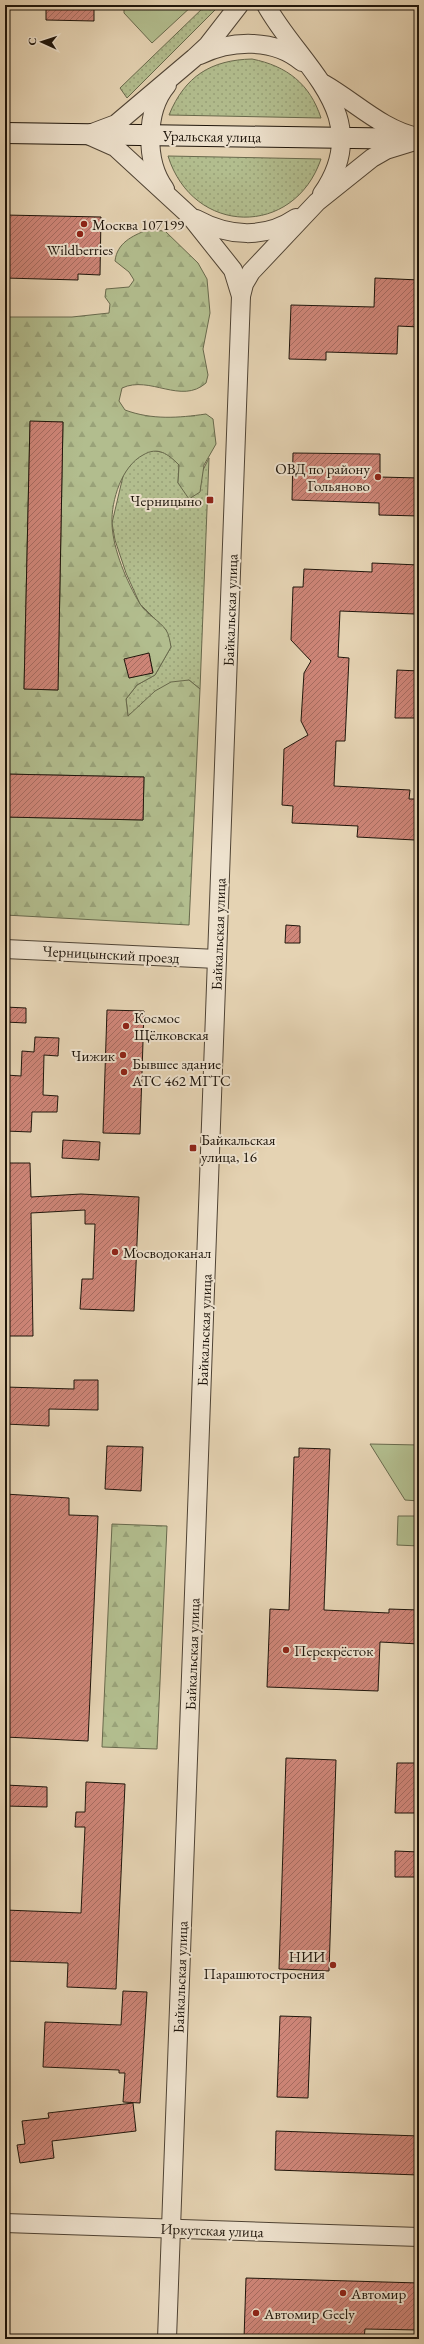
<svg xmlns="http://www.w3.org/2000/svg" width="424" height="2344" font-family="'EB Garamond',serif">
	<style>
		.grass { fill: url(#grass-dots); stroke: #68694c }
		.forest { fill: url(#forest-firs); stroke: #68694c; fill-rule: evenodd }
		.park { fill: #b2bd8e; stroke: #68694c }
		.building { fill: url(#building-hatch); stroke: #1e150b }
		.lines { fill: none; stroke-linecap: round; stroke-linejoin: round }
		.tertiary-casing { stroke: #504435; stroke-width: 20 }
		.secondary-casing { stroke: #1e150b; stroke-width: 22 }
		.tertiary { stroke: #eee2ce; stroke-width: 18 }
		.secondary { stroke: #eee2ce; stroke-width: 20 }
		.poi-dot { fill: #8f2418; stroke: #eee2ce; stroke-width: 1.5 }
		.labels { text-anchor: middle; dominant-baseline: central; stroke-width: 4; stroke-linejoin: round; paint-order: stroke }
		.street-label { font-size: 15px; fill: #1e150b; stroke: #eee2ce }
		.poi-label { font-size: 15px; fill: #1e150b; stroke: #eee2ce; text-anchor: start }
	</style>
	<defs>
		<pattern id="grass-dots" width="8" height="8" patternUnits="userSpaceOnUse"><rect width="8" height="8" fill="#b2bd8e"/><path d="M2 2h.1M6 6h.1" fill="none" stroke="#99a279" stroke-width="1.8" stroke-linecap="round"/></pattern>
		<pattern id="forest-firs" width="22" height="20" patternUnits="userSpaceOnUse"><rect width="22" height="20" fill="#b2bd8e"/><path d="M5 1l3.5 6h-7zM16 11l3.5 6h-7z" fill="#99a279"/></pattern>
		<pattern id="building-hatch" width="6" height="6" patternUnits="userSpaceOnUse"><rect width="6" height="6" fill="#cf8679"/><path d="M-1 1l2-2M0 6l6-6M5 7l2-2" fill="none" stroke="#a76c61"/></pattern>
	</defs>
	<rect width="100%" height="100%" fill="#e5d3b3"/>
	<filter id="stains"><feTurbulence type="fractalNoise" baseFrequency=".005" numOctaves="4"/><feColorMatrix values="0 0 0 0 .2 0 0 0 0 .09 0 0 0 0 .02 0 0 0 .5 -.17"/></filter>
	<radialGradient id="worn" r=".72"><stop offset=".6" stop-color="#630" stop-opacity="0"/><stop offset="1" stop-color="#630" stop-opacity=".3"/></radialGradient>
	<g class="grass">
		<polygon points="206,5 220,5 127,98 120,88"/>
		<path d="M252,59C287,66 310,84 321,118L169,115C185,76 211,60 252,59Z"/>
		<path d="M168,156L321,159C294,238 193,236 168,156Z"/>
		<polygon points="150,450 167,453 179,465 178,483 200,491 201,474 209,458 200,689 189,680 142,705 128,716 126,699 137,685 155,675 171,647 166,630 140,604 126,573 115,540 112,523 124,472 136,458"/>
	</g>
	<g class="forest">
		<path d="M147,230L165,231L198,263L207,279L210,313L203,349L208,375L206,383C181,405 150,375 122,388L119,401L125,410C152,420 178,418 206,414L213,419L216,444L204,465L200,492L189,499L178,483L179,465C168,454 158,446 143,455C122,466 111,500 112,524C113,550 127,582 140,604C147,615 159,620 166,630C169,634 170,642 171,647L155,675L137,685L126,699L128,716L155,691L171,682L189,680L200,689L189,925L5,915V817L143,820L144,777L5,774V317H72L109,313L110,304L105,297L106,289L129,287L134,280L129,272L115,261C117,243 132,236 147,230ZM30,422H63L58,690L24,689ZM149,654L153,672L129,678Z"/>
		<polygon points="112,1524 167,1526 157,1749 102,1747"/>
	</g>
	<g class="park">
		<polygon points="124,5 193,5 152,43 124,13"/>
		<polygon points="370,1444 419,1445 419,1501 405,1500"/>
		<polygon points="398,1516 419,1516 419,1546 397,1545"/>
	</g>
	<g class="building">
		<polygon points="46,5 94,5 94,21 46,20"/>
		<polygon points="5,215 101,217 100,275 78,274 78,280 5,278"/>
		<polygon points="375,278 419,280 419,327 398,326 397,354 326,352 326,360 289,359 291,305 374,307"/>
		<polygon points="30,421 63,422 58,690 24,689"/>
		<polygon points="293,453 380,454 380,477 419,478 419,516 379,515 379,503 292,500"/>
		<polygon points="372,563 419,565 419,606 416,606 415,614 340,611 338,657 349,658 345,741 336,741 334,786 410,790 409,799 419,799 419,831 416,831 415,840 357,837 358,826 292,823 293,806 282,805 284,749 308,735 301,721 304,673 311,661 291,640 293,587 303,587 304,569 372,572"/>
		<polygon points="149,653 153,673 129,678 124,659"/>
		<polygon points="397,670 419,671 419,718 395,718"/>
		<polygon points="5,774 144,777 143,820 5,817"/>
		<polygon points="286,925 300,926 300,943 285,943"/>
		<polygon points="5,1007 26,1008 26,1023 5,1022"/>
		<polygon points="107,1010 144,1011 140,1134 103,1133"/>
		<polygon points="35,1037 59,1038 58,1056 44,1055 43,1095 58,1096 57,1112 32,1112 31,1132 5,1131 6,1075 21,1076 22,1051 34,1052"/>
		<polygon points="63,1140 100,1142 99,1160 62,1158"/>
		<polygon points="7,1163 30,1163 31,1197 81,1194 139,1197 134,1311 80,1309 82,1279 93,1279 95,1224 85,1224 85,1210 31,1213 33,1336 9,1336"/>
		<polygon points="74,1380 98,1380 98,1410 49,1409 49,1426 5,1424 5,1387 74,1389"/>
		<polygon points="107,1446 143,1447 141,1491 105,1489"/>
		<polygon points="299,1448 330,1449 324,1610 389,1613 389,1609 419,1610 419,1644 380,1642 378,1691 267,1687 270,1609 289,1610 294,1457 299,1457"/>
		<polygon points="5,1494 69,1498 69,1515 98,1516 88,1741 5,1737"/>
		<polygon points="286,1758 336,1760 329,1971 279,1969"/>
		<polygon points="397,1763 419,1763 419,1813 395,1813"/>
		<polygon points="86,1782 125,1784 116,1989 67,1987 68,1963 5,1961 5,1910 81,1913 85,1827 75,1827 76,1812 85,1812"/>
		<polygon points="5,1785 47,1787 47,1807 5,1806"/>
		<polygon points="395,1851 419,1852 419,1877 395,1877"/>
		<polygon points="123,1991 147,1992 140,2103 123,2102 125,2073 119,2073 119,2070 43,2067 45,2022 121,2025"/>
		<polygon points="280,2016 311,2017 308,2098 277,2097"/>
		<polygon points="133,2103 136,2131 52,2141 54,2158 20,2163 17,2145 25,2144 22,2121 49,2118 48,2113"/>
		<polygon points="276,2131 419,2136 419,2175 275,2170"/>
		<polygon points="246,2278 419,2283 419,2330 365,2329 364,2339 244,2339"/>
	</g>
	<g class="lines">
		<defs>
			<g id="tertiary">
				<path d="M266,5C300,67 377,115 322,194"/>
				<path d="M200,55C231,40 274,38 302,62"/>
				<path d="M324,84C354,101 384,131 418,137"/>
				<polyline points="92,133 116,124 194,58 208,45 239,5"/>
				<polyline points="88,135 115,147 190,216 233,270 241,296"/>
				<path d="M165,189C145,162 145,111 167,85"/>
				<path d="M196,219C229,237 265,239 296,218"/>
				<polyline points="5,949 217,959"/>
				<polyline points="5,2223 419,2237"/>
				<polyline points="167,2339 241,296 244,284 251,272 317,202 372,158 386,150 412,142"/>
			</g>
			<polyline id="secondary" points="5,133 419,139"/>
		</defs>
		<use href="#tertiary" class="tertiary-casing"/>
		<use href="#secondary" class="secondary-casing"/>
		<use href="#tertiary" class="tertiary"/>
		<use href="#secondary" class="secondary"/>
	</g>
	<g class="poi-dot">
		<circle cx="84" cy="224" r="4"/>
		<circle cx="80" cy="234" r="4"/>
		<circle cx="378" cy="477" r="4"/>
		<rect x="206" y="496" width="8" height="8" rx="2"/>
		<circle cx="126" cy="1026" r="4"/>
		<circle cx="123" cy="1055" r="4"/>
		<circle cx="124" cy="1072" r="4"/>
		<rect x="189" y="1144" width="8" height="8" rx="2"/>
		<circle cx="115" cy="1252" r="4"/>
		<circle cx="286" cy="1650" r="4"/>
		<circle cx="333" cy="1965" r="4"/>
		<circle cx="343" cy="2293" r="4"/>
		<circle cx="256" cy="2313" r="4"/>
	</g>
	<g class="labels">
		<g class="street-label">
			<text transform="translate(212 136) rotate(1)">Уральская улица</text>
			<text transform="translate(230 610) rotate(-88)">Байкальская улица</text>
			<text transform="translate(218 934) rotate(-88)">Байкальская улица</text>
			<text transform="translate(111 954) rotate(3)">Черницынский проезд</text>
			<text transform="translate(204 1330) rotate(-88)">Байкальская улица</text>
			<text transform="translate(192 1654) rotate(-88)">Байкальская улица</text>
			<text transform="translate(180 1977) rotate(-88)">Байкальская улица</text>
			<text transform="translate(212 2230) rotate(2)">Иркутская улица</text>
		</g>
		<g class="poi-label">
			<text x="92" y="224">Москва 107199</text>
			<text x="80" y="249" text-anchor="middle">Wildberries</text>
			<text x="370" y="468" text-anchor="end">ОВД по району<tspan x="370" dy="17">Гольяново</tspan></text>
			<text x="202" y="500" text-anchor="end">Черницыно</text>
			<text x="134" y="1017">Космос<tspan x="134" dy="17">Щёлковская</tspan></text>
			<text x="115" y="1055" text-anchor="end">Чижик</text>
			<text x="132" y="1063">Бывшее здание<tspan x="132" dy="17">АТС 462 МГТС</tspan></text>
			<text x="201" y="1139">Байкальская<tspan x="201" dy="17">улица, 16</tspan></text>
			<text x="123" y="1252">Мосводоканал</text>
			<text x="294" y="1650">Перекрёсток</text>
			<text x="325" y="1956" text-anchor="end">НИИ<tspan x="325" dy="17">Парашютостроения</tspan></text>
			<text x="351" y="2293">Автомир</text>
			<text x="264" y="2313">Автомир Geely</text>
		</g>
	</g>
	<rect width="424" height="2344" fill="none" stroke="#e5d3b3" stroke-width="20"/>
	<rect x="6" y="6" width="412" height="2332" fill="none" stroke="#1e150b" stroke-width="2"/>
	<rect x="10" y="10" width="404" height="2324" fill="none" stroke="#1e150b"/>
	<g transform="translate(42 42) rotate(273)" stroke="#eee2ce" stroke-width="3" paint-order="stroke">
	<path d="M0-3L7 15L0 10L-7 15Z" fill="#1e150b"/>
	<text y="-6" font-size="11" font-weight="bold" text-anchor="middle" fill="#1e150b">С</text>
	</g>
	<rect width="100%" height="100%" filter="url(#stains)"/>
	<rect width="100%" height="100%" fill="url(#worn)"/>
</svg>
